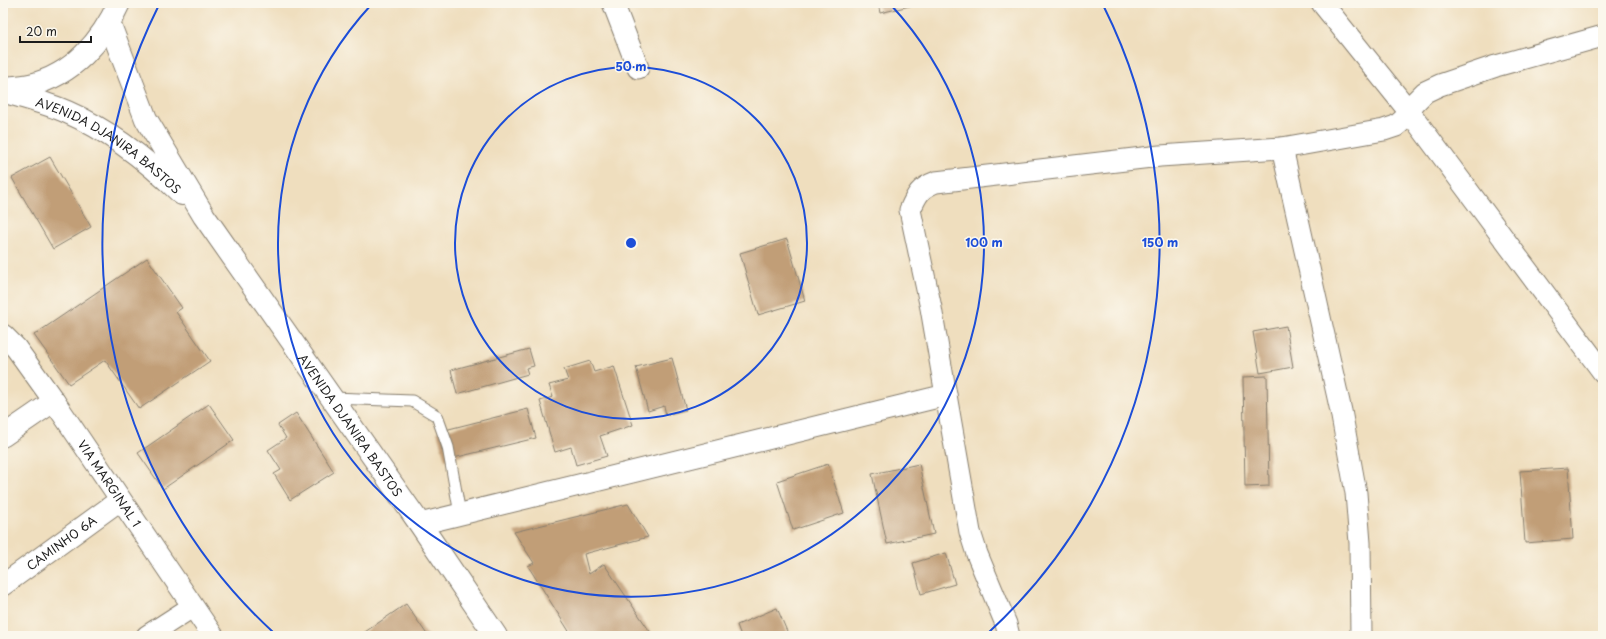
<svg xmlns="http://www.w3.org/2000/svg" width="1606" height="639" font-family="'Playpen Sans',sans-serif">
	<style>
		.building { fill: #c19e77 }
		.lines { fill: none; stroke-linecap: round; stroke-linejoin: round }
		.service-casing { stroke: #867d6d; stroke-width: 13 }
		.minor-casing { stroke: #867d6d; stroke-width: 23 }
		.secondary-casing { stroke: #867d6d; stroke-width: 24 }
		.service { stroke: #fff; stroke-width: 11 }
		.minor { stroke: #fff; stroke-width: 21 }
		.secondary { stroke: #fff; stroke-width: 22 }
		.ring { fill: none; stroke: #1d4ed8; stroke-width: 2 }
		.labels { text-anchor: middle; dominant-baseline: central; stroke-width: 3; stroke-linejoin: round; paint-order: stroke }
		.street-label { font-size: 12px; fill: #1c1c1c; stroke: #fbf7ec }
		.centre { fill: #1d4ed8; stroke: #fbf7ec; stroke-width: 2 }
		.ring-label { font-size: 12px; text-anchor: middle; font-weight: bold; fill: #1d4ed8; stroke: #fbf7ec; stroke-width: 3; stroke-linejoin: round; paint-order: stroke }
	</style>
	<rect width="100%" height="100%" fill="#fbf7ec"/>
	<filter id="ink" filterUnits="userSpaceOnUse"><feTurbulence type="fractalNoise" baseFrequency=".025" numOctaves="2"/><feDisplacementMap in="SourceGraphic" scale="8" xChannelSelector="R" yChannelSelector="G"/><feConvolveMatrix kernelMatrix="1 2 1 2 8 2 1 2 1" color-interpolation-filters="sRGB"/></filter>
	<filter id="wash" filterUnits="userSpaceOnUse"><feTurbulence type="fractalNoise" baseFrequency=".012" numOctaves="4" result="noise"/><feDisplacementMap in="SourceGraphic" scale="16" xChannelSelector="R" yChannelSelector="G"/><feGaussianBlur stdDeviation="0.9" result="paint"/><feColorMatrix in="noise" values="0 0 0 0 0 0 0 0 0 0 0 0 0 0 0 0 0 1.4 0 .05"/><feComposite in="paint" operator="in"/></filter>
	<g filter="url(#wash)">
		<rect width="100%" height="100%" fill="#efdebe"/>
		<g id="blocks">
			<g class="building">
				<polygon points="878,3 918,3 918,4 880,13"/>
				<polygon points="50,157 91,227 53,249 12,178"/>
				<polygon points="787,239 805,301 758,315 740,253"/>
				<polygon points="147,258 182,308 176,312 210,361 139,409 105,360 69,384 34,335"/>
				<polygon points="1286,326 1293,367 1260,373 1253,332"/>
				<polygon points="529,349 534,366 526,368 528,374 457,394 451,370"/>
				<polygon points="672,358 686,410 666,415 664,406 648,411 636,367"/>
				<polygon points="590,361 594,372 614,366 633,425 600,436 607,456 576,465 571,447 555,452 540,401 553,397 549,385 568,380 564,369"/>
				<polygon points="1267,376 1269,486 1245,487 1243,377"/>
				<polygon points="209,404 234,440 163,489 138,453"/>
				<polygon points="528,409 536,438 445,460 437,432"/>
				<polygon points="296,413 334,472 290,500 274,474 281,470 268,450 286,438 278,425"/>
				<polygon points="828,464 844,513 793,530 777,481"/>
				<polygon points="919,464 934,534 887,544 872,474"/>
				<polygon points="1568,468 1573,539 1525,543 1520,471"/>
				<polygon points="628,504 648,537 584,554 589,574 604,564 653,636 572,636 528,566 534,563 514,532"/>
				<polygon points="946,553 955,584 921,594 913,563"/>
				<polygon points="406,604 428,636 359,636"/>
				<polygon points="777,608 789,636 741,636 737,625"/>
			</g>
		</g>
	</g>
	<g filter="url(#ink)">
		<use href="#blocks" fill-opacity="0" stroke="#867d6d" stroke-width="1"/>
		<g class="lines">
			<defs>
				<polyline id="service" points="333,398 412,401 437,416 448,447 460,514"/>
				<g id="minor">
					<polyline points="613,3 638,68"/>
					<polyline points="1322,3 1408,110 1603,372"/>
					<polyline points="1282,148 1341,411 1356,493 1360,543 1361,636"/>
					<path id="s1" d="M3,335L16,348L54,401L213,636"/>
					<polyline points="946,395 970,532 977,554 1006,624 1009,636"/>
					<polyline points="3,436 54,401"/>
					<path d="M420,524L946,395L931,308L910,210C917,194 920,188 936,182L1160,156L1282,148L1384,130L1396,126L1403,120L1415,102L1425,92L1440,85L1496,66L1603,36"/>
					<path id="s2" d="M3,585L120,500"/>
					<polyline points="147,636 192,607"/>
				</g>
				<g id="secondary">
					<path id="s3" d="M110,25L146,119L204,216L420,524L496,636"/>
					<path d="M3,88C12,87 22,87 30,85C73,75 102,41 119,3"/>
					<path id="s4" d="M3,91C24,98 47,103 67,112C111,131 148,161 182,194"/>
				</g>
			</defs>
			<use href="#service" class="service-casing"/>
			<use href="#minor" class="minor-casing"/>
			<use href="#secondary" class="secondary-casing"/>
			<use href="#service" class="service"/>
			<use href="#minor" class="minor"/>
			<use href="#secondary" class="secondary"/>
		</g>
	</g>
	<g class="ring">
		<circle cx="631" cy="243" r="176"/>
		<path d="M891 5A353 353 0 1 1 371 5"/>
		<path d="M274 633A529 529 0 0 1 158 7M1104 7A529 529 0 0 1 988 633"/>
	</g>
	<g class="labels">
		<g class="street-label">
			<text stroke="none"><textPath href="#s4" startOffset="120">AVENIDA DJANIRA BASTOS</textPath></text>
			<text stroke="none"><textPath href="#s3" startOffset="469">AVENIDA DJANIRA BASTOS</textPath></text>
			<text stroke="none"><textPath href="#s1" startOffset="183">VIA MARGINAL 1</textPath></text>
			<text stroke="none"><textPath href="#s2" startOffset="72">CAMINHO 6A</textPath></text>
		</g>
	</g>
	<circle cx="631" cy="243" r="6" class="centre"/>
	<g class="ring-label">
		<text x="631" y="71">50 m</text>
		<text x="984" y="247">100 m</text>
		<text x="1160" y="247">150 m</text>
	</g>
	<rect width="1606" height="639" fill="none" stroke="#fbf7ec" stroke-width="16"/>
	<path d="M20 36v6h71v-6" fill="none" stroke="#1c1c1c" stroke-width="2"/>
	<text x="26" y="36" font-size="12" fill="#1c1c1c" stroke="#fbf7ec" stroke-width="3" paint-order="stroke">20 m</text>
</svg>
